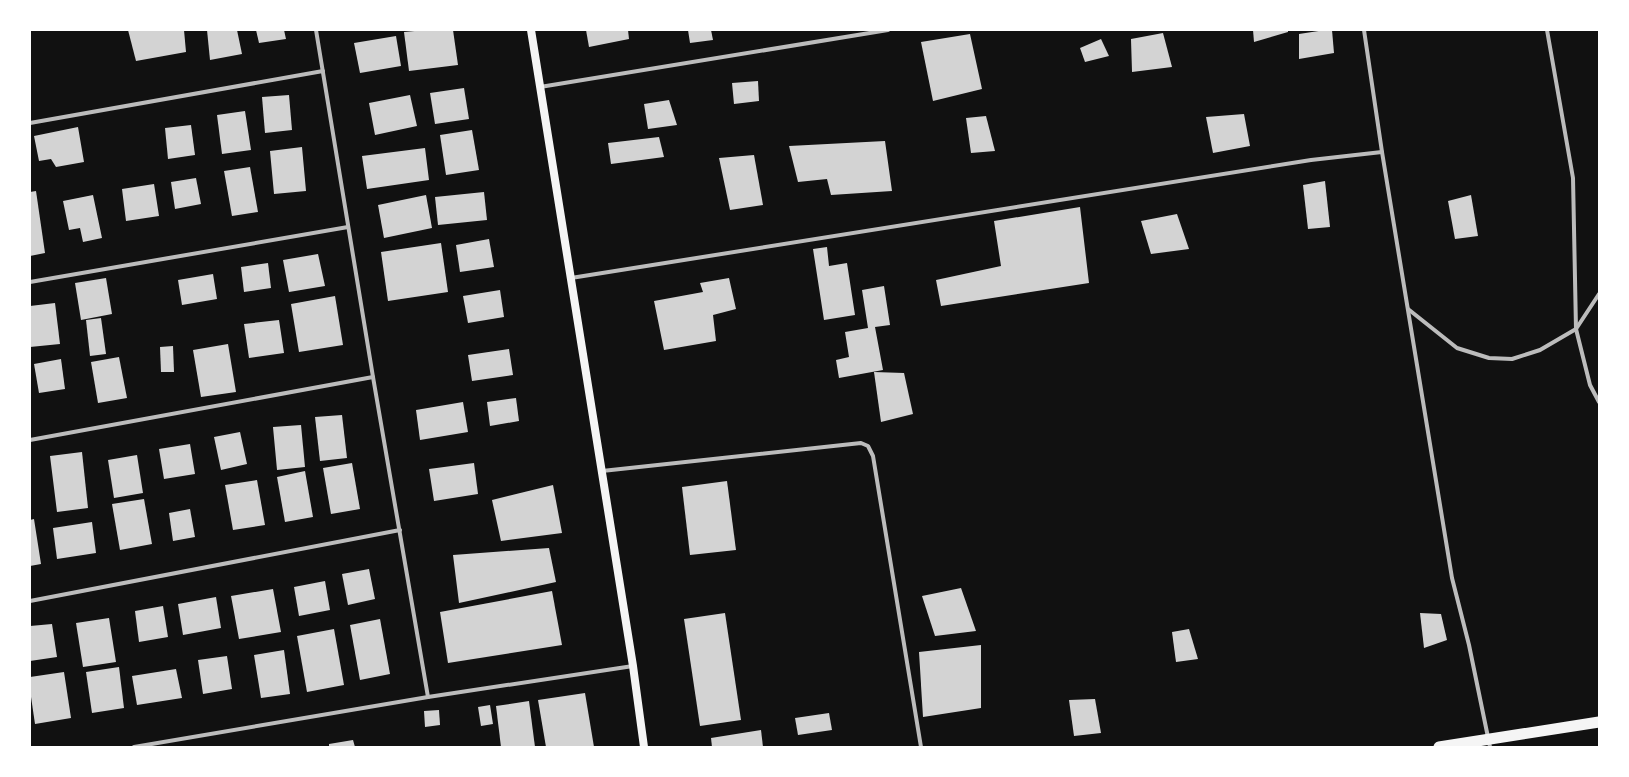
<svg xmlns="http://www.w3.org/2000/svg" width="1629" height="777" font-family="Barlow,sans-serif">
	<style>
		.building { fill: #d3d3d3 }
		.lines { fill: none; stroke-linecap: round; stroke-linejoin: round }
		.minor { stroke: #bcbcbc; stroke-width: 4 }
		.secondary { stroke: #f5f5f5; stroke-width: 8 }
		.trunk { stroke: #f5f5f5; stroke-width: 11 }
	</style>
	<rect width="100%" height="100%" fill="#111"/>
	<g class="building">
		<polygon points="128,30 184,30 186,52 136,61"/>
		<polygon points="207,30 237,30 242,54 210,60"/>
		<polygon points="256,30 284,30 286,39 259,43"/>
		<polygon points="425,30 453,30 458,65 409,71 404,32"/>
		<polygon points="586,30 628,30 629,39 589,47"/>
		<polygon points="688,30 711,30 713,40 690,43"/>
		<polygon points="1253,30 1288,30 1288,32 1254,42"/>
		<polygon points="1325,30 1332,30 1334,53 1299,59 1299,34"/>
		<polygon points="1163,33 1172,67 1132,72 1131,39"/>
		<polygon points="970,34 982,89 933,101 921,42"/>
		<polygon points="396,36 401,66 360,73 354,43"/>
		<polygon points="1101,39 1109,56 1085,62 1080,48"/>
		<polygon points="758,81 759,101 734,104 732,83"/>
		<polygon points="464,88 469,119 435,124 430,93"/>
		<polygon points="289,95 292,130 265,133 262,97"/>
		<polygon points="410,95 417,126 375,135 369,103"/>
		<polygon points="669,100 677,125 648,129 644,104"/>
		<polygon points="245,111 251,150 222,154 217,115"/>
		<polygon points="1244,114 1250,146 1213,153 1206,117"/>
		<polygon points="986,116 995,151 971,153 966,118"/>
		<polygon points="191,125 195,155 168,159 165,128"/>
		<polygon points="78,127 84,162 56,167 51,159 39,161 34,136"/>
		<polygon points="472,130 479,170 446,175 440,135"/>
		<polygon points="659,137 664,157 611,164 608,143"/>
		<polygon points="885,141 892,191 831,195 827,179 798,182 789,146"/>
		<polygon points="302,147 306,191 274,194 270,151"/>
		<polygon points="425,148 429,180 367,189 362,156"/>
		<polygon points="754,155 763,205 730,210 719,158"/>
		<polygon points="250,167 258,212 232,216 224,171"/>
		<polygon points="196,178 201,204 175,209 171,182"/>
		<polygon points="1325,181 1330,227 1308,229 1303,185"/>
		<polygon points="154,184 159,216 126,221 122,189"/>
		<polygon points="36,191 45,253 30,256 30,192"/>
		<polygon points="484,192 487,220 438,225 435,197"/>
		<polygon points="93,195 102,238 83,242 80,228 69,230 63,201"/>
		<polygon points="426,195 432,228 384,238 378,205"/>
		<polygon points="1471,195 1478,236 1455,239 1448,201"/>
		<polygon points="1080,207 1089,283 941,306 936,280 1001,266 994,221"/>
		<polygon points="1177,214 1189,249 1151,254 1141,221"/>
		<polygon points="489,239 494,267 460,272 456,245"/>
		<polygon points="441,243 448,292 388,301 381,252"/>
		<polygon points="827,247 829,266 847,263 855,315 824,320 813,249"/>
		<polygon points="318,254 325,286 289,292 283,260"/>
		<polygon points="268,263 271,288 244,292 241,267"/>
		<polygon points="213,274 217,299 182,305 178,280"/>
		<polygon points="106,278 112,314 81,320 75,283"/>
		<polygon points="729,278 736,309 713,315 716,341 664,350 654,301 703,292 700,283"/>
		<polygon points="884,286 890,325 875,327 883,370 839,378 836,360 849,357 845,332 868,328 862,290"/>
		<polygon points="500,290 504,317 468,323 463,296"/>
		<polygon points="335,296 343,345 299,352 291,304"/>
		<polygon points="55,303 60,344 30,347 30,306"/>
		<polygon points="101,318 106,354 90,356 86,320"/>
		<polygon points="279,320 284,353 249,358 244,324"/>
		<polygon points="228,344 236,392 201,397 193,350"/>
		<polygon points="173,346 174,372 161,372 160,347"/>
		<polygon points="509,349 513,375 472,381 468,355"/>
		<polygon points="119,357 127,398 98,403 91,362"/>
		<polygon points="61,359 65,389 39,393 34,364"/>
		<polygon points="874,372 904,373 913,414 881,422"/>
		<polygon points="516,398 519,421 490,426 487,402"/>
		<polygon points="463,402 468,432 420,440 416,410"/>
		<polygon points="342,415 347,458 320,461 315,417"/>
		<polygon points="301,425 305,467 277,470 273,427"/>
		<polygon points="240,432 247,464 221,470 214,437"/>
		<polygon points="190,444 195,474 164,479 159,449"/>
		<polygon points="82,452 88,508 57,512 50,456"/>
		<polygon points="137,455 143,493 114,498 108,460"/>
		<polygon points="352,463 360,509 331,514 323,468"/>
		<polygon points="474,463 478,494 434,501 429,469"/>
		<polygon points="305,471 313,517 285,522 277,477"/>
		<polygon points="257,480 265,525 233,530 225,485"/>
		<polygon points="727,481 736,550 690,555 682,487"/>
		<polygon points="553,485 562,533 501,541 492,500"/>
		<polygon points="144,499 152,544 120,550 112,504"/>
		<polygon points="190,509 195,537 173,541 169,513"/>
		<polygon points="34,519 41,564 30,566 30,520"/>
		<polygon points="92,522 96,553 57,559 53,528"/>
		<polygon points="549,548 556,582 459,603 453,555"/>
		<polygon points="369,569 375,599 348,605 342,574"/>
		<polygon points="325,581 330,610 299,616 294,587"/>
		<polygon points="961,588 976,631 935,636 922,596"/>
		<polygon points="273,589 281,632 239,639 231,596"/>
		<polygon points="552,591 562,645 448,663 440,612"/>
		<polygon points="216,597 221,628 183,635 178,604"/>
		<polygon points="163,606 168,637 139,642 135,611"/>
		<polygon points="725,613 741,720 700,726 684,619"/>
		<polygon points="1420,613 1441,614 1447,640 1424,648"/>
		<polygon points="109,618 116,662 83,667 76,623"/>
		<polygon points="380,619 390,674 360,680 350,625"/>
		<polygon points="52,624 57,657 30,661 30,626"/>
		<polygon points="334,629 344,685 307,692 297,636"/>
		<polygon points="1189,629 1198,659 1176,662 1172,632"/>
		<polygon points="981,645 981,708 923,717 919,652"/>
		<polygon points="284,650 290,694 261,698 254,655"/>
		<polygon points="227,656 232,689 203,694 198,660"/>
		<polygon points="119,667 124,708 92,713 86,672"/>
		<polygon points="176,669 182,698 137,705 132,676"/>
		<polygon points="64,672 71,718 35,724 30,690 30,677"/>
		<polygon points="585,693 594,747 546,747 538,700"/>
		<polygon points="1095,699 1101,733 1074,736 1069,700"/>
		<polygon points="529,701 535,747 501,747 496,706"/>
		<polygon points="490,705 493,724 481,726 478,707"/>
		<polygon points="439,710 440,725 425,727 424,711"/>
		<polygon points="829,713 832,730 798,735 795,718"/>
		<polygon points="761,730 763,747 712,747 711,738"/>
		<polygon points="353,740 355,747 329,747 329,744"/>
	</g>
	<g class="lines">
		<g class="minor">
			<polyline points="316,30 373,377 428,697"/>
			<polyline points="1547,30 1573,178 1576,329 1590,385 1599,402"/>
			<polyline points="540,87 888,30"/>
			<polyline points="30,123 323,71"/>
			<polyline points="1382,152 1452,578 1469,645 1490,747"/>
			<polyline points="571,278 1311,160 1382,152 1364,30"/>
			<polyline points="30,282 348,227"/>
			<polyline points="1408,309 1457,348 1489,358 1512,359 1540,350 1576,329 1599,294"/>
			<polyline points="30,440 373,377"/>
			<polyline points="602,471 861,443 868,446 873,456 921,747"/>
			<polyline points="30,601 400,530"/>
			<polyline points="134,747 428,697 633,666"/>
		</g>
		<polyline class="secondary" points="531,30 633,666 644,747"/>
		<polyline class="trunk" points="1439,747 1599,722"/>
	</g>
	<rect width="1629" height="777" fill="none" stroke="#ffffff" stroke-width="62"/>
</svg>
